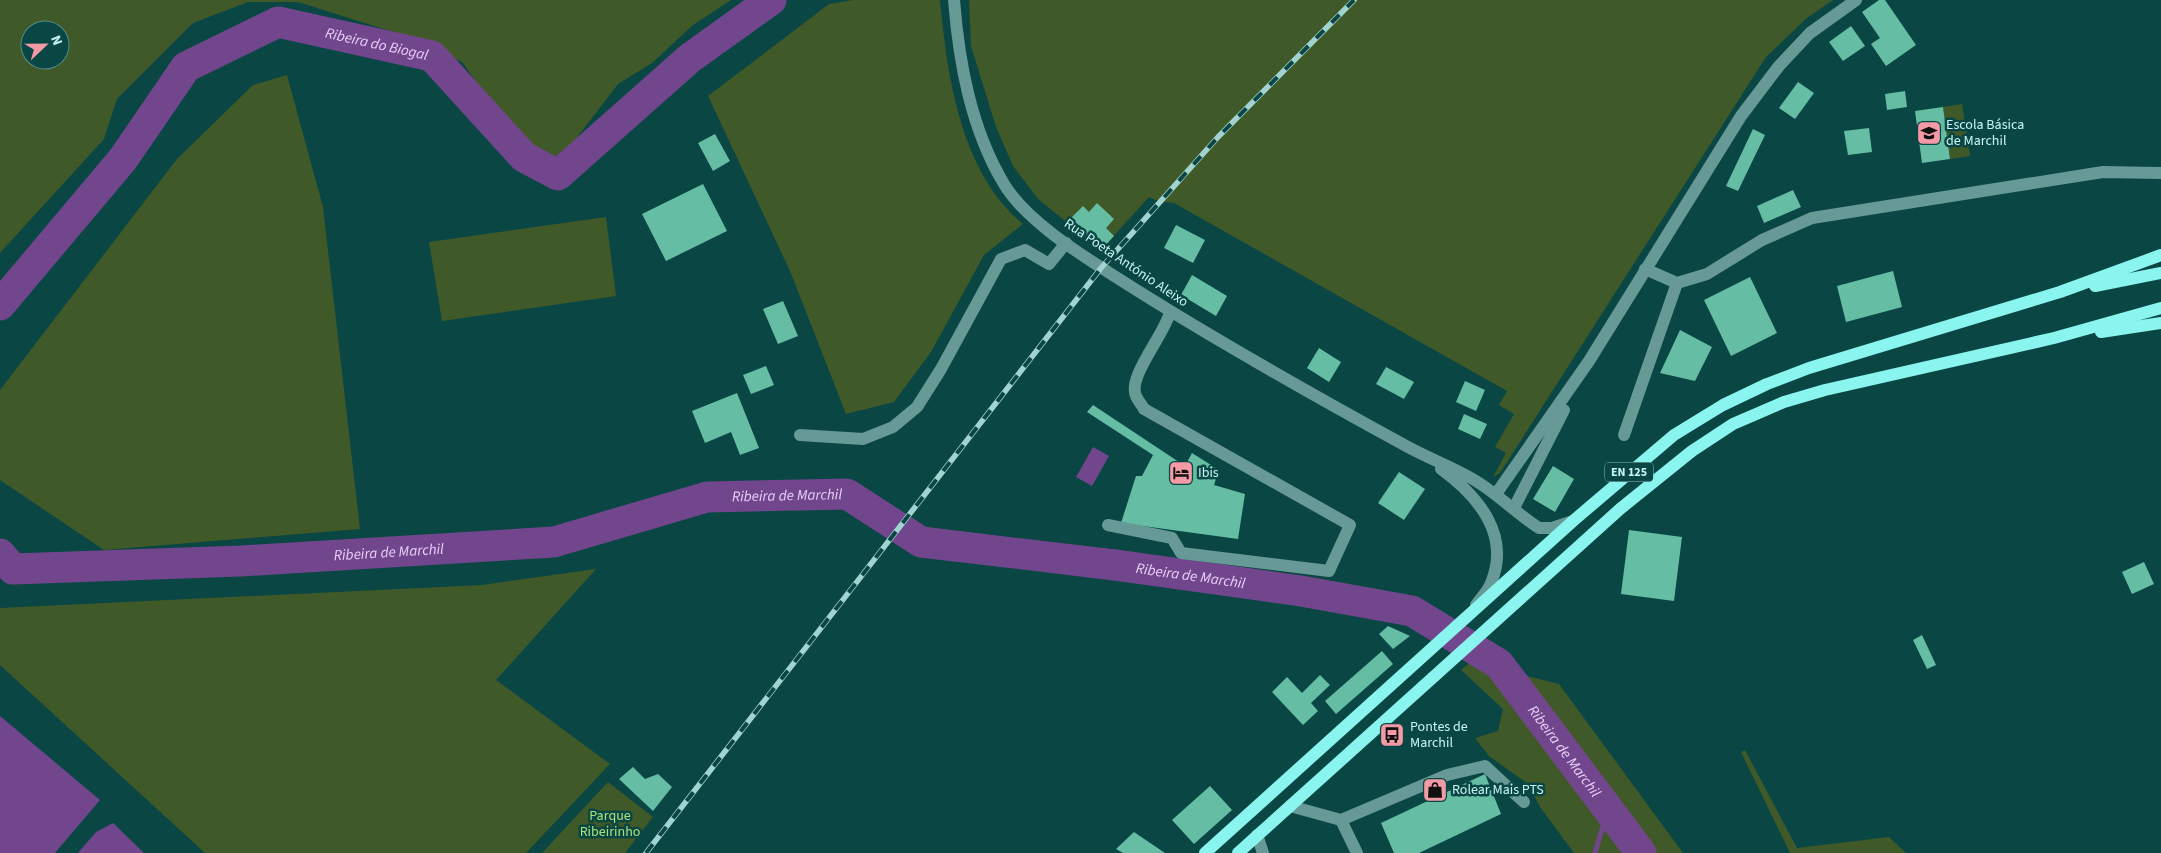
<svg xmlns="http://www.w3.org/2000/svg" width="2161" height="853" font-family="'Source Sans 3',sans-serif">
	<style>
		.green { fill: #405929; fill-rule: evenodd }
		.water { fill: #72468c }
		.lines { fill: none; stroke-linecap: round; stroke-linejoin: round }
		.stream { stroke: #72468c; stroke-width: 5 }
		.river { stroke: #72468c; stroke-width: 31 }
		.building { fill: #65bea3 }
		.minor { stroke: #679996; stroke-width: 12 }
		.major { stroke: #8af4ef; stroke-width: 12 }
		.rail-casing { stroke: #a1d3d0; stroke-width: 5.5 }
		.rail { stroke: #094644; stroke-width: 4; stroke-dasharray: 11; stroke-linecap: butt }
		.labels { text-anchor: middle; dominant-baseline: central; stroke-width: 5; stroke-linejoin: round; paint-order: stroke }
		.shield { fill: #094644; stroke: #8dc0be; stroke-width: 1 }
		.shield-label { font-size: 12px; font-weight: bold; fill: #c6f5f2 }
		.poi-label { font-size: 14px; fill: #c6f5f2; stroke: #094644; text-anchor: start }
		.street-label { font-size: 14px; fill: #c6f5f2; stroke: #094644 }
		.park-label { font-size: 14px; fill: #abe279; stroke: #094644 }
		.water-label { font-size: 15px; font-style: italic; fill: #e7d0f8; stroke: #094644 }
	</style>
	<rect width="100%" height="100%" fill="#094644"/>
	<g class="green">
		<path d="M0,0H731L693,25L652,63L618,84L559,161L544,157L505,123L463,63L422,41L298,2H248L193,23L117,99L104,139L0,253ZM30,30H60V60H30Z"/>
		<path d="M853,0H940C947,76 961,173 1023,224L984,255L931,352L894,402L846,414L790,271L708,96L829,4Z"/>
		<polygon points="969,0 1833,0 1807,18 1766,57 1500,473 1493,477 1506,453 1495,447 1514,414 1499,405 1507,391 1174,203 1158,201 1149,197 1101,250 1038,199 1013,166 996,127 971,46"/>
		<polygon points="287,75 323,207 360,529 104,550 0,480 0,390 177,159 253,85"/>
		<polygon points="1962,104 1970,156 1950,159 1943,107"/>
		<polygon points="606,217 616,296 442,321 429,242"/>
		<polygon points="596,569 496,680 610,764 526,853 205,853 0,665 0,608 482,585"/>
		<polygon points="1492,645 1523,675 1559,684 1683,853 1574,853 1540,807 1528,784 1489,756 1475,738 1498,731 1503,709 1461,670"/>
		<polygon points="1745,750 1797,848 1889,837 1906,853 1790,853 1741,752"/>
		<polygon points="608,782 653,817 625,853 542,853"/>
	</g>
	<g class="water">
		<polygon points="1093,447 1109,456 1092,486 1076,477"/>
		<polygon points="0,716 100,800 55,853 0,853"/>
		<polygon points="113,823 144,853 78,853 96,832"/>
	</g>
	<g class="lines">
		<polyline class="stream" points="1595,853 1608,809"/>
		<g class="river">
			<path id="s1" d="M0,305L123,159L186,67L278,22L432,56L524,157L558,175L690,58L771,0"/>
			<path id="s2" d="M0,554L13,569L241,561L554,542L707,497L847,494L921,542L1115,565L1301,591L1412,611L1499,664L1641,853"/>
		</g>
	</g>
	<g class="building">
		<polygon points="1879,0 1885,0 1916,45 1886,66 1871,44 1880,38 1862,12"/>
		<polygon points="1851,26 1865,46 1843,61 1829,42"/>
		<polygon points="1798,82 1814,93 1795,119 1779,108"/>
		<polygon points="1905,91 1907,107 1887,110 1885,94"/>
		<polygon points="1943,107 1950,159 1922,163 1915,111"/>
		<polygon points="1869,128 1872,152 1848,155 1844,131"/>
		<polygon points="1753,129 1765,135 1738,191 1726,186"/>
		<polygon points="715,134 730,161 713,171 698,143"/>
		<polygon points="703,184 727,231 666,261 642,214"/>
		<polygon points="1793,190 1801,207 1764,223 1757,206"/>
		<polygon points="1097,203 1114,219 1106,228 1114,236 1101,250 1069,220 1083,206 1089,212"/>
		<polygon points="1176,225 1205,240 1193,263 1164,248"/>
		<polygon points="1893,271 1902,307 1846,322 1837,286"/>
		<polygon points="1192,275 1227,296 1216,316 1181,295"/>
		<polygon points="1750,277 1777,333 1731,356 1704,300"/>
		<polygon points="783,301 798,336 778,344 763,309"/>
		<polygon points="1680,330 1712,347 1695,381 1660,373"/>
		<polygon points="1319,348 1341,362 1329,382 1307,368"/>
		<polygon points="766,366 774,385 751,394 743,375"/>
		<polygon points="1386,367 1414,382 1404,399 1376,384"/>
		<polygon points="1465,381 1485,390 1476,411 1456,402"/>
		<polygon points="737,393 759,448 740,455 731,432 705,443 692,411"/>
		<polygon points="1093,405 1185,466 1192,453 1219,470 1214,485 1245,494 1238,539 1121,523 1136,476 1142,476 1153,455 1087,412"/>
		<polygon points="1464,414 1487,424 1480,439 1458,429"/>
		<polygon points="1553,466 1574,479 1555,512 1533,499"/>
		<polygon points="1399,472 1425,489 1404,520 1378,503"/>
		<polygon points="1629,530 1682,537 1674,601 1621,594"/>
		<polygon points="2144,562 2154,584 2132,594 2122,572"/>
		<polygon points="1388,626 1410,636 1393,649 1379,634"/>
		<polygon points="1922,635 1936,665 1927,669 1913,640"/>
		<polygon points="1382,651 1393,664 1336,714 1325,701"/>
		<polygon points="1320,675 1330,685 1311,703 1318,711 1303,725 1272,692 1287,677 1302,693"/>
		<polygon points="633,767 645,779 658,774 672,787 653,811 619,779"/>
		<polygon points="1485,774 1501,814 1419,853 1394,853 1381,823"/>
		<polygon points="1210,786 1232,810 1194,844 1172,820"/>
		<polygon points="1134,832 1165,853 1123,853 1116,849"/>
	</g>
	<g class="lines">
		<g class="minor">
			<path d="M954,0C959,63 971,129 1004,184C1026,221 1083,256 1119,279C1213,339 1311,394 1408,447C1430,459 1455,468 1476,481C1499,495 1517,514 1539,528H1552L1573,521"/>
			<polyline points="1645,269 1677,283 1707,274 1762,240 1812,218 2103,172 2161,173"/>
			<polyline points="800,435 863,439 893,427 917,407 941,369 1001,259 1025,250 1049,264 1066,243"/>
			<polyline points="1624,435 1677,283"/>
			<path d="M1441,469C1478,496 1511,535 1491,583C1488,591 1481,598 1476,605"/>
			<polyline points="1496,494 1589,361 1741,116 1779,66 1810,33 1856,0"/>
			<polyline points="1514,508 1564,410"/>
			<path d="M1108,525L1172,538L1181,553L1329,571L1350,525L1144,409C1142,405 1138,401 1136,396C1127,377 1165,334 1170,312"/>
			<polyline points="1290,806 1341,820 1447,775 1485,766 1524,802"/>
			<polyline points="1341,820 1357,853"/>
			<polyline points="1257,835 1263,853"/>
		</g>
		<g class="major">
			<polyline points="2095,286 2161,273"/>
			<polyline points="2101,332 2161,323"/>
			<polyline points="1205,853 1573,521 1674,435 1723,405 1767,384 1809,368 2060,292 2161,255"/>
			<polyline points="1238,853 1620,509 1692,451 1733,424 1784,402 1825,390 2054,338 2161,308"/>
		</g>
		<defs>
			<polyline id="rail" points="646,853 1101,268 1218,137 1354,0"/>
		</defs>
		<use href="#rail" class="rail-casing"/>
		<use href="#rail" class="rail"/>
	</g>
	<defs>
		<symbol id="school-square" viewBox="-11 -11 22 22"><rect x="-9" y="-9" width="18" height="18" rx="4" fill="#f49aa6" stroke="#094644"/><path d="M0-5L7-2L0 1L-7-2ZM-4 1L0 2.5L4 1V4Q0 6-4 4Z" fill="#111"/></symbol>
		<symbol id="hotel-square" viewBox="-11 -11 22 22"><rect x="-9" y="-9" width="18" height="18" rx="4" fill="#f49aa6" stroke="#094644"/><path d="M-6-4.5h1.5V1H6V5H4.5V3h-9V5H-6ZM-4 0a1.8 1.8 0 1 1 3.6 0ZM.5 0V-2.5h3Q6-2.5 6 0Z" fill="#111"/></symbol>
		<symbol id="bus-square" viewBox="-11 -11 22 22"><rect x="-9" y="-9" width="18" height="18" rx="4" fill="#f49aa6" stroke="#094644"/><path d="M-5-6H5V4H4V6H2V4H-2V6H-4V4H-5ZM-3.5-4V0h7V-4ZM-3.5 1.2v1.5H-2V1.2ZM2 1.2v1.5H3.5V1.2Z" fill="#111"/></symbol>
		<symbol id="shop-square" viewBox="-11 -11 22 22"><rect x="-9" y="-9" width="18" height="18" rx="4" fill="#f49aa6" stroke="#094644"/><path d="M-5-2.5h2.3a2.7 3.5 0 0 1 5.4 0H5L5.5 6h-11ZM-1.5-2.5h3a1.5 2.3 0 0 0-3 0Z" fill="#111"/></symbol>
	</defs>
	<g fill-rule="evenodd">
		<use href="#school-square" x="1915" y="119" width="28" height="28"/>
		<use href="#hotel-square" x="1167" y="459" width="28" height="28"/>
		<use href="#bus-square" x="1378" y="721" width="28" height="28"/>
		<use href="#shop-square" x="1421" y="776" width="28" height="28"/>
	</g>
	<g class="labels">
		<rect class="shield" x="1605" y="462.5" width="48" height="19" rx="4"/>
		<g class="shield-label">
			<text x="1629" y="472">EN 125</text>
		</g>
		<g class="poi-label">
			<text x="1946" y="125">Escola Básica<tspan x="1946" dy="16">de Marchil</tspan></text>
			<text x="1198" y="473">Ibis</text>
			<text x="1410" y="727">Pontes de<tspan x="1410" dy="16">Marchil</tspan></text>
			<text x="1452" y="790">Rolear Mais PTS</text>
		</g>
		<g class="street-label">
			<text transform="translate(1126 263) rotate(34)">Rua Poeta António Aleixo</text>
		</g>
		<g class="park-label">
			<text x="610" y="816">Parque<tspan x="610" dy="16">Ribeirinho</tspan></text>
		</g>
		<g class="water-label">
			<text stroke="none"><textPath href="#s1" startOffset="506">Ribeira do Biogal</textPath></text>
			<text stroke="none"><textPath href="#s2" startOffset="801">Ribeira de Marchil</textPath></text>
			<text stroke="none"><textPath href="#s2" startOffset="396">Ribeira de Marchil</textPath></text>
			<text stroke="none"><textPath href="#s2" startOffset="1221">Ribeira de Marchil</textPath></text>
			<text stroke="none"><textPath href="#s2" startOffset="1656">Ribeira de Marchil</textPath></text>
		</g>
	</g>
	<g transform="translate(45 45) rotate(68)"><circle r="24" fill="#094644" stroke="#558c8a"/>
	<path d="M0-4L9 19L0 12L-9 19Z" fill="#f49aa6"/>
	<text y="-8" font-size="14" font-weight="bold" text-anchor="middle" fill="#c6f5f2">N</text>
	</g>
</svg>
